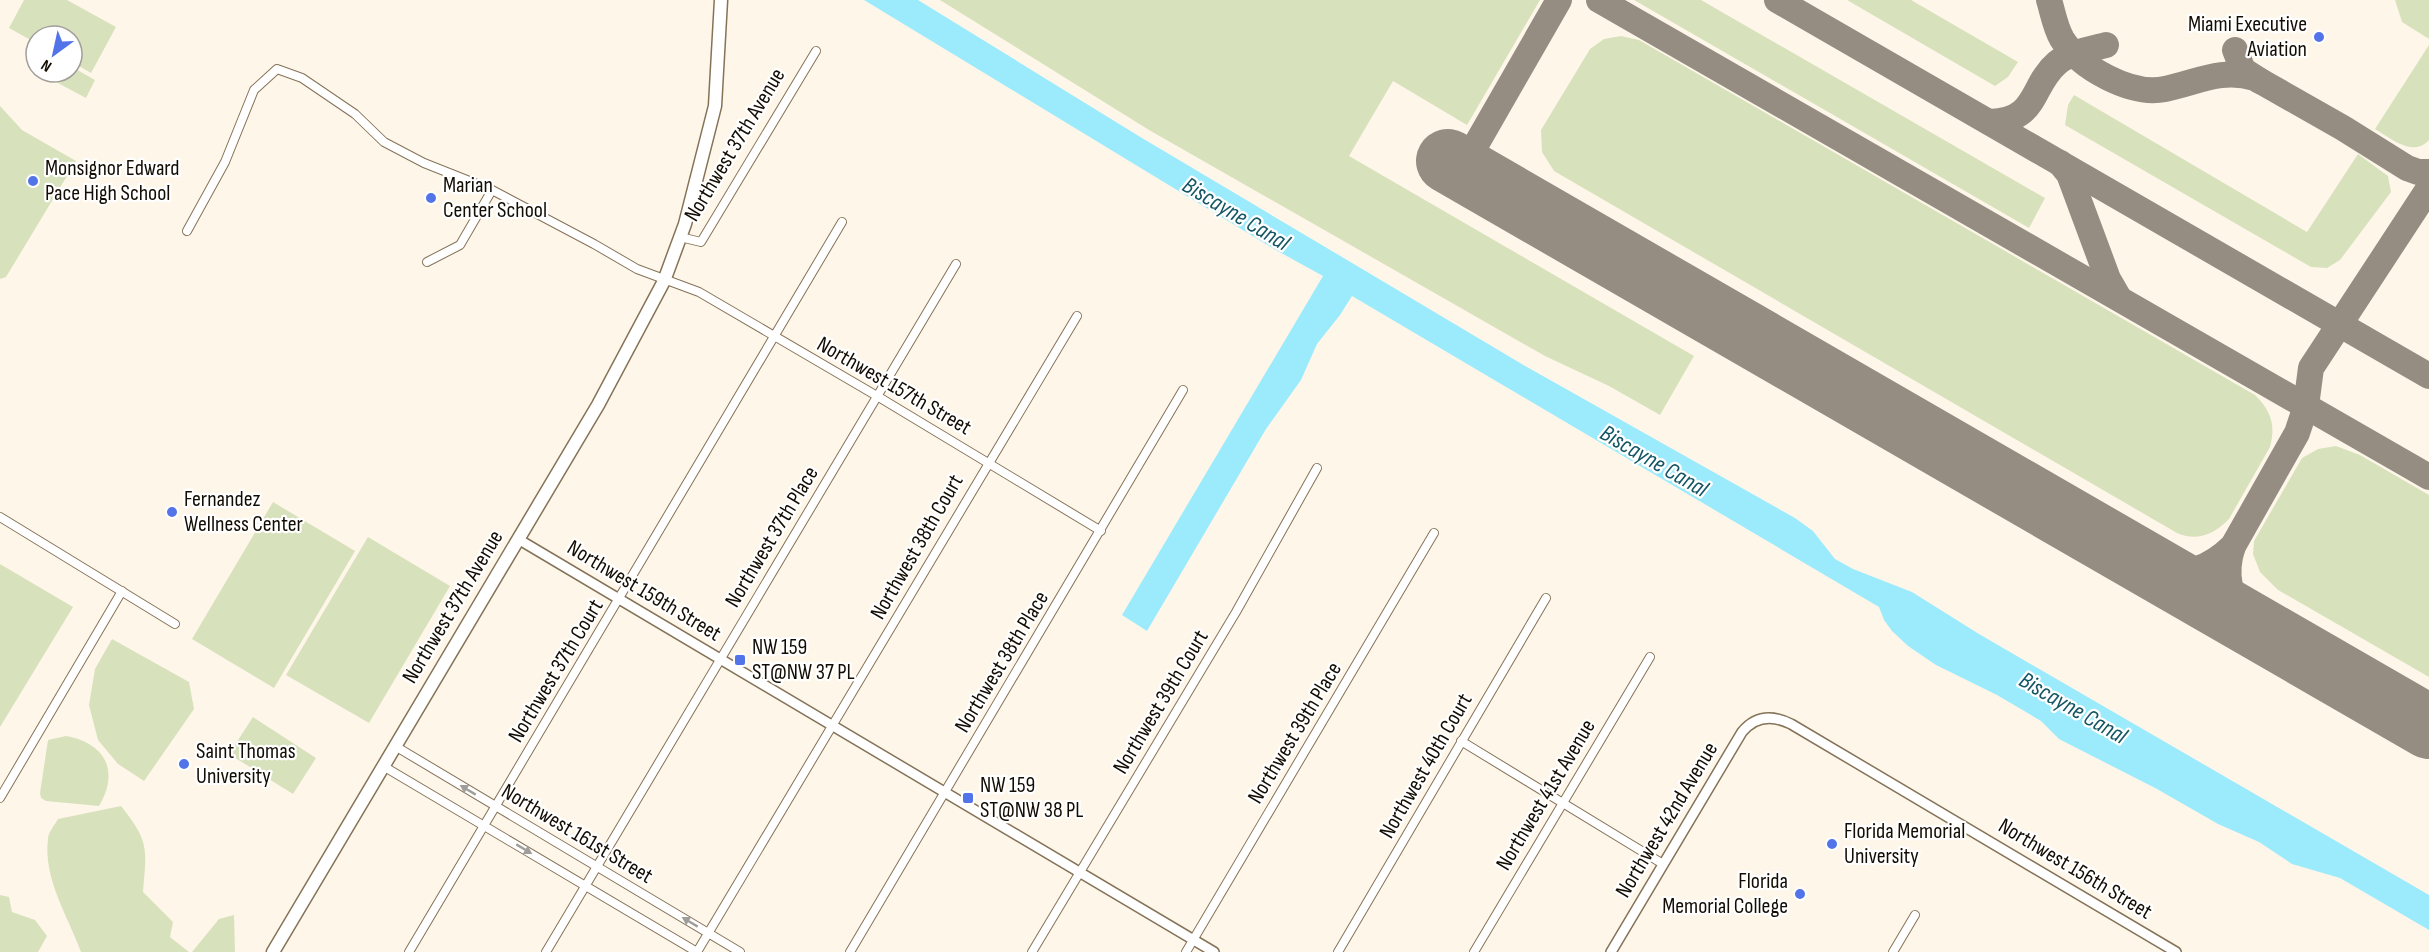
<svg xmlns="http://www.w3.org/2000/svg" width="2429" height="952" font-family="'Sofia Sans Condensed',sans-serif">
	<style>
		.green { fill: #d7e2bc }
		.water { fill: #9cebfd }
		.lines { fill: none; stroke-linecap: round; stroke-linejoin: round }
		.taxiway { stroke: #958d82; stroke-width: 26 }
		.runway { stroke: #958d82; stroke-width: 64 }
		.minor-casing { stroke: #857358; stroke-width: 10 }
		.tertiary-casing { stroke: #857358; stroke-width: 12 }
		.primary-casing { stroke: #857358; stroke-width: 15 }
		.minor { stroke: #fff; stroke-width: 8 }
		.tertiary { stroke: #fff; stroke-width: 9 }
		.primary { stroke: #fff; stroke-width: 12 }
		.oneway { fill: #a19e9a }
		.poi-dot { fill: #5374e9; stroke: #fff; stroke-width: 2 }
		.labels { text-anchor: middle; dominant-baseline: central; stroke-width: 4.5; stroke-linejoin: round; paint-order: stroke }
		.poi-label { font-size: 22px; fill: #130c03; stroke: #fff; text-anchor: start }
		.street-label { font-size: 22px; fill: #130c03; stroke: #fff }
		.water-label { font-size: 24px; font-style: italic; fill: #145663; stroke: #fff }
	</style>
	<rect width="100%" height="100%" fill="#fff6ea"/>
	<g class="green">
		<polygon points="24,0 67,0 116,27 91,73 72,62 72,36 36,36 36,43 9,28"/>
		<polygon points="940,0 1540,0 1467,125 1393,81 1349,156 1694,356 1660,415 1609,386 1545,356 1149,130"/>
		<polygon points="1634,0 1701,0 2045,198 2029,228"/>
		<polygon points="1847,0 1911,0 2018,62 2008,77 1995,86"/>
		<polygon points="2395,0 2429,0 2429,39 2402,22"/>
		<path d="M1621,36L1639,40L2255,395C2271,411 2276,425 2270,447L2229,519C2215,534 2196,542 2177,533L1554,171L1542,152L1541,130L1590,49L1604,39Z"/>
		<path d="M2429,45V140C2414,158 2390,138 2375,129Z"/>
		<polygon points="72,67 95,80 86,98 54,81 58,72 72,72"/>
		<polygon points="2074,95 2307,232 2358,154 2388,176 2391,192 2340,260 2327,268 2311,267 2065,125 2068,105"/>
		<polygon points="0,106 22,130 76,161 6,277 0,279"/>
		<polygon points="2336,446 2360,455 2429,495 2429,677 2278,590 2260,572 2253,554 2254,541 2302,458 2318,449"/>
		<polygon points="273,502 355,551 274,688 192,639"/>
		<polygon points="368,537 450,586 369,723 286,675"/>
		<polygon points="0,564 73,607 0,727"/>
		<polygon points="112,639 189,682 194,709 144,781 118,764 98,740 89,705 95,669"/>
		<polygon points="253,717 316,758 293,794 229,754"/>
		<path d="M66,736C105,743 120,771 99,806L46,801L41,798L40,793L48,740Z"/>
		<path d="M121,806C149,841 147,848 143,892L173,922L170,937L189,952H81C68,916 43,879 48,839C48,832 55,825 58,819Z"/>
		<polygon points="0,895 9,897 12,912 35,920 47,936 38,952 0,952"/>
		<polygon points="234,915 235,952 192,952 219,919"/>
	</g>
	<polygon class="water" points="864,0 918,0 1142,138 1527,367 1795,518 1813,531 1835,559 1853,569 1912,592 1979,634 2429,895 2429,930 2340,878 2292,864 2259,842 2218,824 2157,789 2059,739 2041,721 1997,695 1936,665 1908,646 1892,631 1884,620 1879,607 1352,296 1340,315 1317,344 1301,380 1266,429 1147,631 1122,615 1323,276 1274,249"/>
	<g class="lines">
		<g class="taxiway">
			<polyline points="1599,0 2429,477"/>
			<polyline points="1777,0 2429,376"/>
			<path d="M2049,0C2053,13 2055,27 2062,39C2080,68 2131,96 2165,89C2198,82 2221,68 2255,78L2343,128L2407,168L2418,172H2429"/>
			<polyline points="2235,50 2243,70 2260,81"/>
			<path d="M1990,122C2039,120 2030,86 2057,63C2070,52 2091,49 2106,45"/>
			<polyline points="2060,163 2069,174 2108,279 2119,298"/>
			<polyline points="1462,169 1559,0"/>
			<path d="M2233,546C2223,575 2230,597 2247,622"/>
			<path d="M2154,568C2188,576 2208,570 2233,546L2297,433L2306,406L2311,368L2429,188"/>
		</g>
		<polyline class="runway" points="1448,161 2429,727"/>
		<defs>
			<g id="minor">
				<polyline points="187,231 225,162 254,90 277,69 302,78 355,114 384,142 424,163 492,190 594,244 637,269 699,292 877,396 1101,531"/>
				<polyline points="680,237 701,242 816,51"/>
				<polyline points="427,262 460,245 492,190"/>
				<polyline points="0,517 175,624"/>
				<polyline points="1461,741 1663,864"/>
				<polyline points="395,746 740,952"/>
				<polyline points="383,766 697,952"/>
				<polyline points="0,798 122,591"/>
				<polyline points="409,952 842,222"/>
				<polyline points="546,952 956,264"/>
				<polyline points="697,952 1077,316"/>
				<polyline points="850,952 1183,390"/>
				<polyline points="1032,952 1236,612 1317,468"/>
				<polyline points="1186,952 1434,533"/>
				<polyline points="1338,952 1546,598"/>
				<polyline points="1474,952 1650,657"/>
				<polyline points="1893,952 1915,915"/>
			</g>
			<g id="tertiary">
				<polyline points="518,539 1214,952"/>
				<path d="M1611,952L1742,732C1756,715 1773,715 1791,724L2176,952"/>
			</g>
			<polyline id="primary" points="273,952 598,405 664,281 685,224 715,106 721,0"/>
		</defs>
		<use href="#minor" class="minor-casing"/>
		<use href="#tertiary" class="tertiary-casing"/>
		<use href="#primary" class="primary-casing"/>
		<use href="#minor" class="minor"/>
		<use href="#tertiary" class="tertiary"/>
		<use href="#primary" class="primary"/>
	</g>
	<defs><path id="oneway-solid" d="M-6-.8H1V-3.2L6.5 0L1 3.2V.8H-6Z" transform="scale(1.5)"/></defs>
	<g class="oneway">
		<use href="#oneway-solid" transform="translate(468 790) rotate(-149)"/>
		<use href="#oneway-solid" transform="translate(524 849) rotate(31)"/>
		<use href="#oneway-solid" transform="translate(690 922) rotate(-149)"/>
	</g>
	<g class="poi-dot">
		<circle cx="2319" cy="37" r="6"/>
		<circle cx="33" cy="181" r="6"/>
		<circle cx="431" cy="198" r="6"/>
		<circle cx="172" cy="512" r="6"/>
		<rect x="734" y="654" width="12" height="12" rx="3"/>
		<circle cx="184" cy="764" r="6"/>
		<rect x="962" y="792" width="12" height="12" rx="3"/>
		<circle cx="1832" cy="844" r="6"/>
		<circle cx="1800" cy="894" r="6"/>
	</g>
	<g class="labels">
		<g class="poi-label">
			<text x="2307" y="24" text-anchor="end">Miami Executive<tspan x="2307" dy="25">Aviation</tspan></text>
			<text x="45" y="168">Monsignor Edward<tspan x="45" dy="25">Pace High School</tspan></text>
			<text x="443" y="185">Marian<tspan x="443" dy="25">Center School</tspan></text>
			<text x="184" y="499">Fernandez<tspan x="184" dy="25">Wellness Center</tspan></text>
			<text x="752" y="647">NW 159<tspan x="752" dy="25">ST@NW 37 PL</tspan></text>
			<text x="196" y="751">Saint Thomas<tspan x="196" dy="25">University</tspan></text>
			<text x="980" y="785">NW 159<tspan x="980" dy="25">ST@NW 38 PL</tspan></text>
			<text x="1844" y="831">Florida Memorial<tspan x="1844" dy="25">University</tspan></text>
			<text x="1788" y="881" text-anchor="end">Florida<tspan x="1788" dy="25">Memorial College</tspan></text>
		</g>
		<g class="street-label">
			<text transform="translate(735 145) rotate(-59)">Northwest 37th Avenue</text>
			<text transform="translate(894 386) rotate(30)">Northwest 157th Street</text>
			<text transform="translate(772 537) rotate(-59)">Northwest 37th Place</text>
			<text transform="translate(917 547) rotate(-60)">Northwest 38th Court</text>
			<text transform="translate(644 591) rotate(31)">Northwest 159th Street</text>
			<text transform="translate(453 607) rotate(-59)">Northwest 37th Avenue</text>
			<text transform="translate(1002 662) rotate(-59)">Northwest 38th Place</text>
			<text transform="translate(556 671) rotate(-59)">Northwest 37th Court</text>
			<text transform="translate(1161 702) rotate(-59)">Northwest 39th Court</text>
			<text transform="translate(1295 733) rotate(-59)">Northwest 39th Place</text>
			<text transform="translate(1426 766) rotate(-60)">Northwest 40th Court</text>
			<text transform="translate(1546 795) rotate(-59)">Northwest 41st Avenue</text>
			<text transform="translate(1667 820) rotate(-59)">Northwest 42nd Avenue</text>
			<text transform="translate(577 834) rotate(31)">Northwest 161st Street</text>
			<text transform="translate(2075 869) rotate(31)">Northwest 156th Street</text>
		</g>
		<g class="water-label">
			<text transform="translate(1236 214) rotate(31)">Biscayne Canal</text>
			<text transform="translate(1654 461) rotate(30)">Biscayne Canal</text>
			<text transform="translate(2073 708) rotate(30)">Biscayne Canal</text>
		</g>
	</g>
	<g transform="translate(54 54) rotate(213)"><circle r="28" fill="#ffffff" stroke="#a19e9a" stroke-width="1.5"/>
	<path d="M0-4.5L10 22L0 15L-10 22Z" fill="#5374e9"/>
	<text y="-9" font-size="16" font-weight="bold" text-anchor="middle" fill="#130c03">N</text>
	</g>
</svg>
